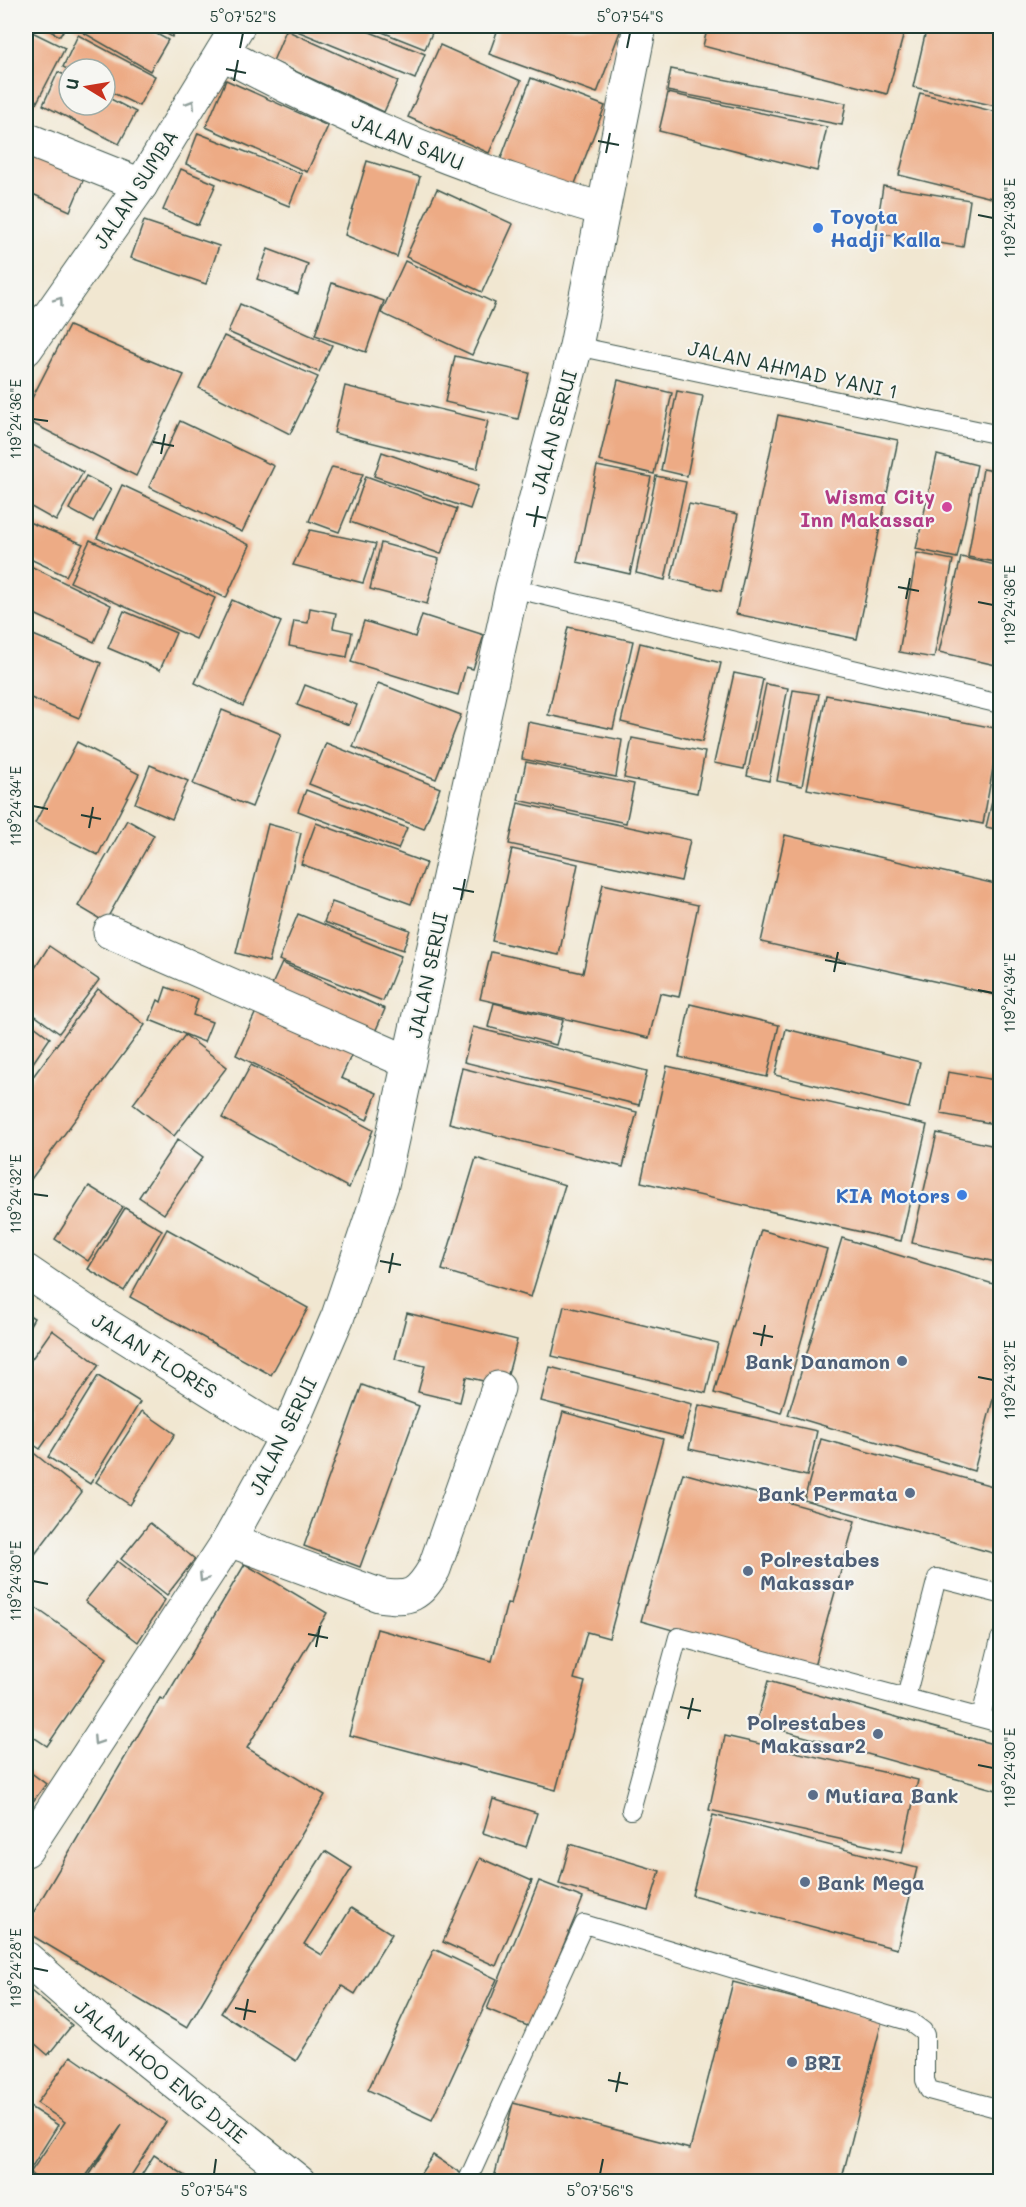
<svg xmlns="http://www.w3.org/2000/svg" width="1026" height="2207" font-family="Mali,sans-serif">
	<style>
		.building { fill: #edab85 }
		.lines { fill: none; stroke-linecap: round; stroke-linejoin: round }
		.lane-casing { stroke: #3e564c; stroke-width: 20 }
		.street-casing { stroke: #3e564c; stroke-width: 35 }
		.lane { stroke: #fff; stroke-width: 18 }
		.street { stroke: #fff; stroke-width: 33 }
		.oneway { stroke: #8f9e9a }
		.ticks { fill: none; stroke: #1f3d34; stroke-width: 2 }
		.shop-dot { fill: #3f7fe0; stroke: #f6f6f2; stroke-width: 2 }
		.hotel-dot { fill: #d1479c; stroke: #f6f6f2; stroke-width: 2 }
		.service-dot { fill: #5c6f8a; stroke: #f6f6f2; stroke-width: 2 }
		.labels { text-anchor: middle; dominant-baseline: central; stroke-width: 4.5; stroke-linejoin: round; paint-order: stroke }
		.street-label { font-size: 20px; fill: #1f3d34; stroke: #f6f6f2 }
		.shop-label { font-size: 20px; font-weight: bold; fill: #366cbe; stroke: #f6f6f2; text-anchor: start }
		.hotel-label { font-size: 20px; font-weight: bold; fill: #b23c85; stroke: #f6f6f2; text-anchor: end }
		.service-label { font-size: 20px; font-weight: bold; fill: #4e5e75; stroke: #f6f6f2; text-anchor: start }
		.neatline { fill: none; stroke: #1f3d34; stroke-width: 2 }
		.ticks-label { font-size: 15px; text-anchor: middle; fill: #1f3d34 }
	</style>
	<rect width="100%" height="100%" fill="#f6f6f2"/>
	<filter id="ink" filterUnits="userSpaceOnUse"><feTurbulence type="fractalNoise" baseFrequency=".0167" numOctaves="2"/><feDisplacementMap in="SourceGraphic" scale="12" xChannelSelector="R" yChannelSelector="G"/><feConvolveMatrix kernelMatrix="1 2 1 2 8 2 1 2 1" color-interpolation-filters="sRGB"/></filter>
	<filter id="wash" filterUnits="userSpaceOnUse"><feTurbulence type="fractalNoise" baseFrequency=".008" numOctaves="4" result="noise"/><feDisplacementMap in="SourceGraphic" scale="24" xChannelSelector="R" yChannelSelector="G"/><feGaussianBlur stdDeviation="1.35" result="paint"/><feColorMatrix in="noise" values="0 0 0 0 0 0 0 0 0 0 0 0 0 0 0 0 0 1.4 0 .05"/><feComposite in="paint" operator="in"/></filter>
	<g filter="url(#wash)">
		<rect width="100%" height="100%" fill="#f1e7d1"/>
		<g id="blocks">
			<g class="building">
				<polygon points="40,26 66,26 60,36"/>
				<polygon points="72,26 142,26 168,40 150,71"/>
				<polygon points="153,26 178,26 172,37"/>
				<polygon points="285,26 355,26 425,54 415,79"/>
				<polygon points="367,26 435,26 425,49"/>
				<polygon points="499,26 622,26 597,93 489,54"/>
				<polygon points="708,26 906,26 887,94 703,46"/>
				<polygon points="927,26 1000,26 1000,107 913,87"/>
				<polygon points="26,29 65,48 36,104 26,99"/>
				<polygon points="286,30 398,81 384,112 273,61"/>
				<polygon points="78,35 155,76 139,106 105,89 105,69 69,70 63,67"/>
				<polygon points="440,45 521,81 489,153 408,117"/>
				<polygon points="671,69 846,103 842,125 667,91"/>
				<polygon points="58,72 69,77 69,105 105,105 105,96 136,112 119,144 43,105"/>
				<polygon points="531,78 605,106 573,189 500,161"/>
				<polygon points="226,80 328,126 307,172 206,127"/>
				<polygon points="668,93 827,127 817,171 659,131"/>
				<polygon points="920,93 1000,113 1000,200 899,175"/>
				<polygon points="198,133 302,174 289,206 186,164"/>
				<polygon points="26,149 85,176 70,211 26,191"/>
				<polygon points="367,161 420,177 397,257 345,235"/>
				<polygon points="181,169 216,184 198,225 163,210"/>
				<polygon points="883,186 970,200 963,247 876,233"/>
				<polygon points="437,189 513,224 482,292 406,257"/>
				<polygon points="144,221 219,246 206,284 131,258"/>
				<polygon points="268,249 308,264 298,294 257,279"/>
				<polygon points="405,261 495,303 472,355 381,313"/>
				<polygon points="332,283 384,301 366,352 315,335"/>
				<polygon points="240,304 332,345 319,372 228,332"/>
				<polygon points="69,326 184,375 136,476 26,420 26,410"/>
				<polygon points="224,336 318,377 290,434 199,388"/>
				<polygon points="455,356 529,373 518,419 445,402"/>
				<polygon points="618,380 672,393 654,474 599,461"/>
				<polygon points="345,386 488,421 477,469 334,433"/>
				<polygon points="677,391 703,396 687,476 661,470"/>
				<polygon points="778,415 898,440 857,639 736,614"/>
				<polygon points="180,421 274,466 242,532 149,487"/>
				<polygon points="29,443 83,472 56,521 26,504 26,449"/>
				<polygon points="382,452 478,486 470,509 374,476"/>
				<polygon points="937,455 977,465 957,558 916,549"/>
				<polygon points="597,466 651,477 630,574 577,562"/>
				<polygon points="332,467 363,474 339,532 309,521"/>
				<polygon points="983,469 1000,472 1000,563 968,557"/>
				<polygon points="86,476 111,489 93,522 69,509"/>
				<polygon points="366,476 457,509 441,554 350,522"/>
				<polygon points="656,476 686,482 665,580 636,573"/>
				<polygon points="122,485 250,545 226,598 97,538"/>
				<polygon points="689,504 738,514 721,591 671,579"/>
				<polygon points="26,521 83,544 66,576 26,557"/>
				<polygon points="310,530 376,544 363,583 293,565"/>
				<polygon points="90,540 215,598 196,639 70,582"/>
				<polygon points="381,543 439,559 427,604 370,589"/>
				<polygon points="917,553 953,560 934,658 899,652"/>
				<polygon points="961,557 1000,566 1000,666 939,652"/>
				<polygon points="26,564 111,605 94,642 26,610"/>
				<polygon points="232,600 281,622 243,706 195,683"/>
				<polygon points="310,608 336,613 333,628 352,632 347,657 289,646 294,621 308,623"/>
				<polygon points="124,611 176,633 160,670 108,648"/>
				<polygon points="422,615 484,635 473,669 466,667 458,695 351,662 364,621 415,637"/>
				<polygon points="568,627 633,641 613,729 548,715"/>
				<polygon points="26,632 101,663 79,718 26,696"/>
				<polygon points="640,643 721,663 702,742 621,722"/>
				<polygon points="734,673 763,679 744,769 714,763"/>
				<polygon points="378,683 461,715 436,779 353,747"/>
				<polygon points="766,684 788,688 769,781 747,776"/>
				<polygon points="305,685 357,705 349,725 297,705"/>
				<polygon points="793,690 819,694 802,786 777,781"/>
				<polygon points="826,695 1000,729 983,824 807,789"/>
				<polygon points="222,710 281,734 252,807 193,784"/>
				<polygon points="528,722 622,740 616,777 522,759"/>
				<polygon points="632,738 705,752 697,793 624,778"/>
				<polygon points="77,742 139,774 98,855 35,823"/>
				<polygon points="326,743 440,788 424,829 309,784"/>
				<polygon points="526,762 634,784 626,823 518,800"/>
				<polygon points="150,765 188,781 172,819 135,803"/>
				<polygon points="1000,768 1000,830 986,827"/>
				<polygon points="306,790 407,828 398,849 298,811"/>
				<polygon points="518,803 690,840 681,881 509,844"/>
				<polygon points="127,820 154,835 105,922 78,906"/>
				<polygon points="316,823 426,863 411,904 301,864"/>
				<polygon points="268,824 301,833 269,962 236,953"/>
				<polygon points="785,835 1000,885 1000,996 761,942"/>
				<polygon points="512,849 578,864 559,955 492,941"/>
				<polygon points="603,884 698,905 679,997 660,993 649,1038 480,999 491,952 583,973"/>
				<polygon points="332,902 410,930 403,950 324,922"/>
				<polygon points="298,914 401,956 383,1001 279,960"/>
				<polygon points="49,946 99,980 59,1033 26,1009 26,982"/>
				<polygon points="282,963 385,1009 375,1032 271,987"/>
				<polygon points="166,987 198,999 193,1015 212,1022 204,1042 150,1020 158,1000 161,1002"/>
				<polygon points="98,989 145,1025 26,1186 26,1086"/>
				<polygon points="260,1003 355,1047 341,1078 377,1093 367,1120 236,1055"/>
				<polygon points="494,1003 563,1020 556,1045 488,1027"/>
				<polygon points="690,1004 779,1025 767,1077 679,1057"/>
				<polygon points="26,1020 50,1038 26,1073"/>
				<polygon points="473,1027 647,1071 639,1105 464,1062"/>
				<polygon points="786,1029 920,1062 909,1108 775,1075"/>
				<polygon points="185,1035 227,1067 174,1136 133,1104"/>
				<polygon points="999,1055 1000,1125 941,1114 948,1072 995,1080"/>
				<polygon points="251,1065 373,1130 349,1188 222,1118"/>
				<polygon points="667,1066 927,1125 901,1241 641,1182"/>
				<polygon points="462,1068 637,1112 623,1167 449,1123"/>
				<polygon points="937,1133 1000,1147 1000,1263 912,1243"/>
				<polygon points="178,1139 203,1157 164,1214 139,1197"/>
				<polygon points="476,1158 565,1185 531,1297 442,1270"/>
				<polygon points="89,1186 123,1207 88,1261 55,1239"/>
				<polygon points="125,1208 162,1230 124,1291 88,1269"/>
				<polygon points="167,1229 308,1308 271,1375 130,1297"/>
				<polygon points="761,1230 827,1249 781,1413 714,1393"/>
				<polygon points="842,1238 1000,1286 1000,1388 993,1399 974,1471 788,1415"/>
				<polygon points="564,1306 718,1343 706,1393 552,1356"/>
				<polygon points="26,1313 34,1318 26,1332"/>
				<polygon points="407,1313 517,1340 505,1386 466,1377 460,1402 418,1392 425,1366 395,1359"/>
				<polygon points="52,1330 99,1365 40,1449 28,1441 26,1444 26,1367"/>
				<polygon points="550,1367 692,1404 683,1438 541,1401"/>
				<polygon points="98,1376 140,1402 90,1484 48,1457"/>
				<polygon points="362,1385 419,1406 360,1567 304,1546"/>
				<polygon points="699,1405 817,1431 807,1476 689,1449"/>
				<polygon points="142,1411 175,1434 130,1505 96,1482"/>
				<polygon points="563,1412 663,1439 609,1638 587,1632 574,1679 585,1682 556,1790 349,1735 377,1629 492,1661 507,1603 511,1604"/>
				<polygon points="821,1439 1000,1488 1000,1555 804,1500"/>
				<polygon points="30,1450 82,1492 26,1566 26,1456"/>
				<polygon points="683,1473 855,1521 813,1670 641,1621"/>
				<polygon points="150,1523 195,1559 167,1595 121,1559"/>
				<polygon points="117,1561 165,1600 138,1642 85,1601"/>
				<polygon points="245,1564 327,1613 247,1748 325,1795 187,2028 26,1932 26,1925 160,1698 164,1700"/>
				<polygon points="26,1601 107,1658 47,1746 26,1732"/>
				<polygon points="768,1681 1000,1746 1000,1791 756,1723"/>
				<polygon points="725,1736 918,1780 902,1853 709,1810"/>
				<polygon points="26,1769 46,1784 26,1811"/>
				<polygon points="493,1799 537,1813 526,1847 483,1833"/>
				<polygon points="713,1815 917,1868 897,1949 692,1895"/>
				<polygon points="570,1844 660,1871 648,1910 559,1884"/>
				<polygon points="325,1851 352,1868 304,1944 322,1955 351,1908 392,1934 355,1994 342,1986 296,2061 221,2013"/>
				<polygon points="480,1858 532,1881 496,1966 443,1942"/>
				<polygon points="539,1881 583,1898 530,2027 487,2009"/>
				<polygon points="434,1949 497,1979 432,2120 368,2090"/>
				<polygon points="733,1982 882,2021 841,2182 493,2182 513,2103 690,2149"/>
				<polygon points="26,1987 72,2025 48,2055 26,2036"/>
				<polygon points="71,2056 166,2122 127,2182 85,2182 122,2125 82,2182 41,2182 30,2173 65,2122 37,2103"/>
				<polygon points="26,2082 32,2087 26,2095"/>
				<polygon points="27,2105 58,2125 26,2176 26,2107"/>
				<polygon points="154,2155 195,2182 137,2182"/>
				<polygon points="433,2155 462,2174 457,2182 415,2182"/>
			</g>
		</g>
	</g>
	<g filter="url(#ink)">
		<use href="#blocks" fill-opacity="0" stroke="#3e564c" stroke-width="1.5"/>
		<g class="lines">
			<defs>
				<g id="lane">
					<polyline points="576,346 1000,435"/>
					<polyline points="512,588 1000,704"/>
					<polyline points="906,1697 937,1578 1000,1594"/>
					<polyline points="981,1717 1000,1639"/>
					<polyline points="631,1810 678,1637 1000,1723"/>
					<polyline points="467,2182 584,1924 911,2022 923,2031 925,2035 925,2080 929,2090 1000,2109"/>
				</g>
				<g id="street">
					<path d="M222,53C315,103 410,146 511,180C541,190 572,201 603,209"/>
					<polyline points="26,139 141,185"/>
					<polyline points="26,349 141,185 238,26"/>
					<polyline points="110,932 408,1062"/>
					<polyline points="26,1271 94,1317 286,1437"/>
					<path d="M229,1540L379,1595C410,1600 418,1596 434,1569L498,1388"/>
					<polyline points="26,1850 229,1540 286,1437 338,1316 382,1185 512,588 576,346 640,26"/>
					<polyline points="26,1958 97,2020 299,2182"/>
				</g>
			</defs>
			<use href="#lane" class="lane-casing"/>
			<use href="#street" class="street-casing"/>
			<use href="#lane" class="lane"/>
			<use href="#street" class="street"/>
		</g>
		<defs><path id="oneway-chevron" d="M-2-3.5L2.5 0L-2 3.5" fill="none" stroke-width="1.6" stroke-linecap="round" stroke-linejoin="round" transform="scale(1.5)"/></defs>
		<g class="oneway">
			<use href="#oneway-chevron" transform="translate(191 104) rotate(-58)"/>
			<use href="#oneway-chevron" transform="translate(59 301) rotate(-55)"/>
			<use href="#oneway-chevron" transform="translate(203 1578) rotate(123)"/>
			<use href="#oneway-chevron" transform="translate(97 1741) rotate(123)"/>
		</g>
	</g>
	<path class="ticks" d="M240,48L243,33M627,48L630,33M226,69L246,73M234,81L238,60M598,141L619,145M606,153L610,133M978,215L993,218M33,419L48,421M153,442L174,446M161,454L165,434M526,514L546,518M534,527L538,506M898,587L919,591M906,599L910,578M978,602L993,605M33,806L48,809M81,815L101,819M89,828L93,807M453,888L474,892M461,900L465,879M825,960L846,964M834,972L838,952M978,990L993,993M33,1194L48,1196M380,1261L401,1265M389,1273L393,1253M753,1333L773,1337M761,1346L765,1325M978,1377L993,1380M33,1581L48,1584M308,1634L328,1638M316,1647L320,1626M680,1707L701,1711M688,1719L693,1698M978,1765L993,1768M33,1968L48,1971M235,2008L256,2012M244,2020L248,1999M608,2080L628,2084M616,2092L620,2072M214,2174L216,2159M600,2174L603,2159"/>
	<g class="shop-dot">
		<circle cx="818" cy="228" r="6"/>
		<circle cx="962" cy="1195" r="6"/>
	</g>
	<circle class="hotel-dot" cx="947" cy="507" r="6"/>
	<g class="service-dot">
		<circle cx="902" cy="1361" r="6"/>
		<circle cx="910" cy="1493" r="6"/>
		<circle cx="748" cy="1571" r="6"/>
		<circle cx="878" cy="1734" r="6"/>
		<circle cx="813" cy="1795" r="6"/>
		<circle cx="805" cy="1882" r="6"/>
		<circle cx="792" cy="2062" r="6"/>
	</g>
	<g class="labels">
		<g class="street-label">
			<text transform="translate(408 141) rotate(22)">JALAN SAVU</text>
			<text transform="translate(135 189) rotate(-57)">JALAN SUMBA</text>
			<text transform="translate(793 369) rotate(12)">JALAN AHMAD YANI 1</text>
			<text transform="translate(553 432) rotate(-75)">JALAN SERUI</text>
			<text transform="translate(427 975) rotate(-78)">JALAN SERUI</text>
			<text transform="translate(155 1355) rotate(32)">JALAN FLORES</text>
			<text transform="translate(282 1436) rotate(-64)">JALAN SERUI</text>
			<text transform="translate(161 2071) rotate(39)">JALAN HOO ENG DJIE</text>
		</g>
		<g class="shop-label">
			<text x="830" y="216">Toyota<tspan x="830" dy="23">Hadji Kalla</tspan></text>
			<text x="950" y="1195" text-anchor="end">KIA Motors</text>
		</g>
		<g class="hotel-label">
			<text x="935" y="496">Wisma City<tspan x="935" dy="23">Inn Makassar</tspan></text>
		</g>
		<g class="service-label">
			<text x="890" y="1361" text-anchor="end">Bank Danamon</text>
			<text x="898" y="1493" text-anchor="end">Bank Permata</text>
			<text x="760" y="1559">Polrestabes<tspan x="760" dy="23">Makassar</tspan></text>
			<text x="866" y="1722" text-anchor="end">Polrestabes<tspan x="866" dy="23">Makassar2</tspan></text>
			<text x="825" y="1795">Mutiara Bank</text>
			<text x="817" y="1882">Bank Mega</text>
			<text x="804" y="2062">BRI</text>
		</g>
	</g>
	<rect width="1026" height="2207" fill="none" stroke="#f6f6f2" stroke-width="66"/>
	<g transform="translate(87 87) rotate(281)"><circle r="28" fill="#f6f6f2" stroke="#a0aca6" stroke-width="1.5"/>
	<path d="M0-4.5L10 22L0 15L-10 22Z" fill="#c8321e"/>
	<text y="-9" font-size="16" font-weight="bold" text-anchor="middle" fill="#1f3d34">U</text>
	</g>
	<rect x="33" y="33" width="960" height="2141" class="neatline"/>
	<g class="ticks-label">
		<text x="243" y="22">5°07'52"S</text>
		<text x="630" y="22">5°07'54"S</text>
		<text transform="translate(1010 218) rotate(-90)" y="5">119°24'38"E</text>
		<text transform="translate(16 419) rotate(-90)" y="5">119°24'36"E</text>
		<text transform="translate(1010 605) rotate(-90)" y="5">119°24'36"E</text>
		<text transform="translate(16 806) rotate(-90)" y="5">119°24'34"E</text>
		<text transform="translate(1010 993) rotate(-90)" y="5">119°24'34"E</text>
		<text transform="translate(16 1194) rotate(-90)" y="5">119°24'32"E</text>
		<text transform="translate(1010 1380) rotate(-90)" y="5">119°24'32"E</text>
		<text transform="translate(16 1581) rotate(-90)" y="5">119°24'30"E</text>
		<text transform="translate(1010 1768) rotate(-90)" y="5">119°24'30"E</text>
		<text transform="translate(16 1968) rotate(-90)" y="5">119°24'28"E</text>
		<text x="214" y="2196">5°07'54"S</text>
		<text x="600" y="2196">5°07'56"S</text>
	</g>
</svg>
